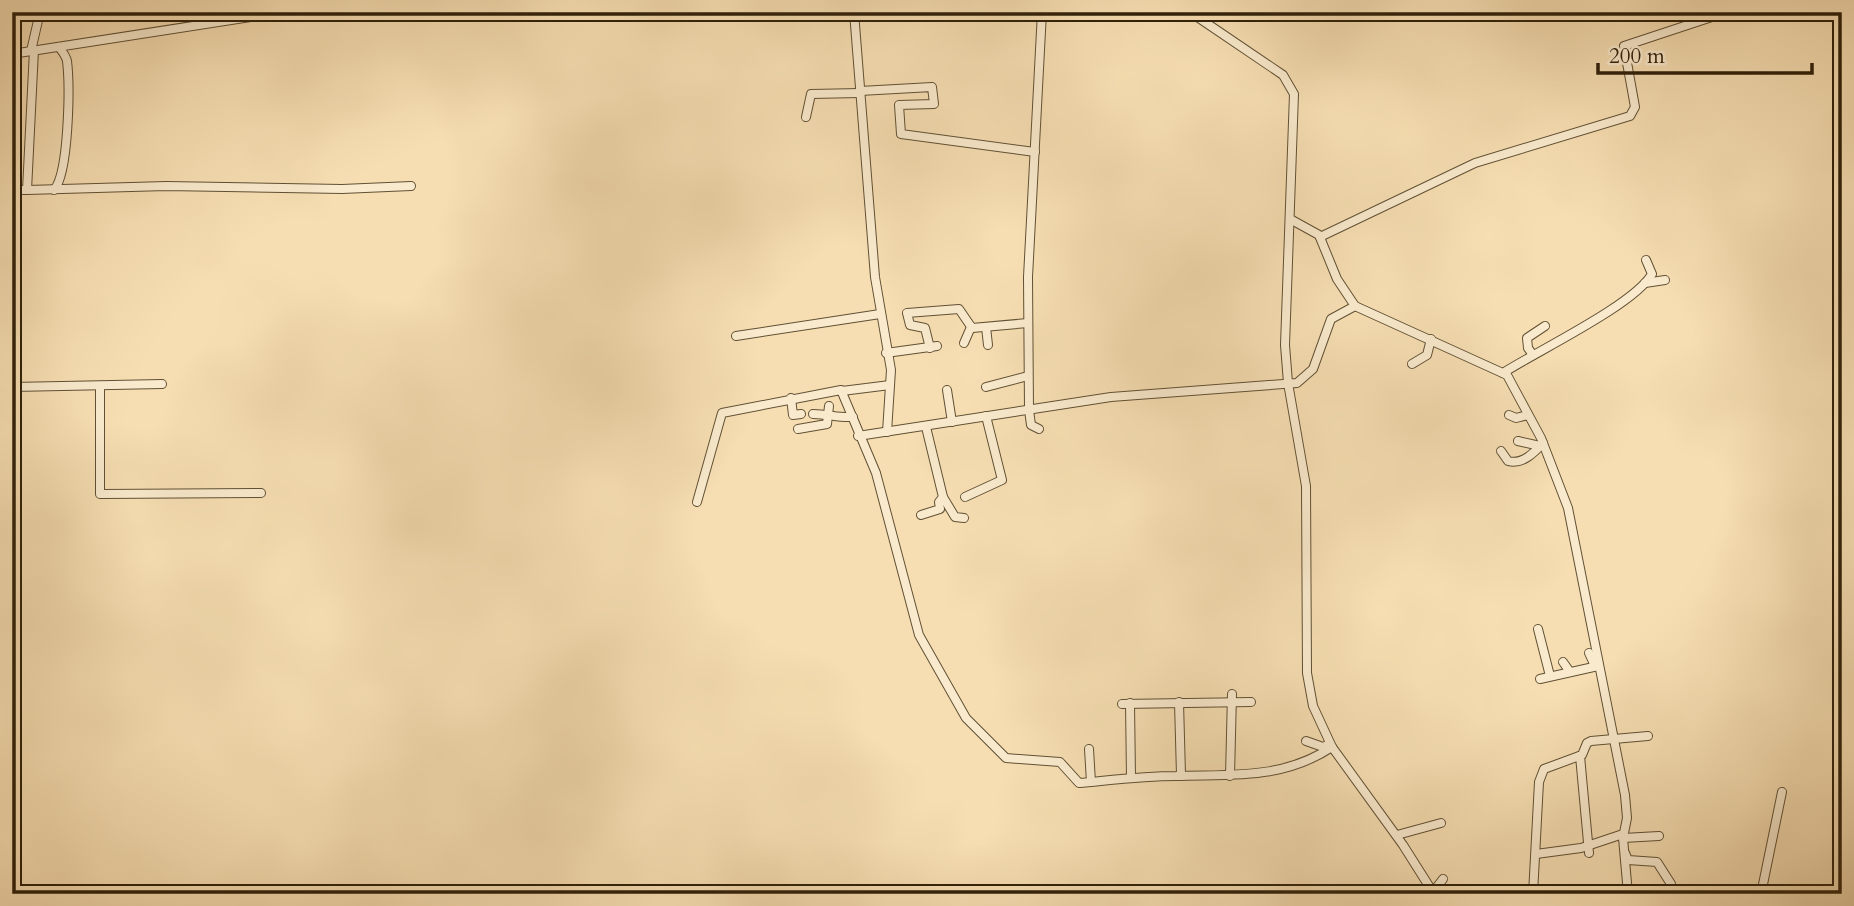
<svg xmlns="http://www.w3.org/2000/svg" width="1854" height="906" font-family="Cardo,serif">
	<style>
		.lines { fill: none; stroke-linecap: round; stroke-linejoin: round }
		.minor-casing { stroke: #615034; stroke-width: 10 }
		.minor { stroke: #f9eacd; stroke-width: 8 }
	</style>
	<rect width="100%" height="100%" fill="#f6deb2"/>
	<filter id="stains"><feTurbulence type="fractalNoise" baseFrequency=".00286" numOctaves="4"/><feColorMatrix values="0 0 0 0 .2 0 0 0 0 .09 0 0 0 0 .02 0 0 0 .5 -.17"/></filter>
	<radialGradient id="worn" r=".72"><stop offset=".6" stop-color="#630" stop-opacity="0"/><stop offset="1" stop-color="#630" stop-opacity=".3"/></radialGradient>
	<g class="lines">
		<defs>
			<g id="minor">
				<polyline points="854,12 875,277 891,370 887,432"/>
				<polyline points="1190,12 1283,75 1294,94 1285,345 1288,383 1306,486 1307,673 1313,706 1332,747 1403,845 1434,894"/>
				<polyline points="31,51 40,12"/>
				<polyline points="12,54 283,12"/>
				<polyline points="860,91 932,87 934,104 899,105 901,134 1035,152"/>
				<polyline points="806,117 811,94 860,93"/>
				<polyline points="12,190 27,190 34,50"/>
				<polyline points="27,190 166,186 342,189 411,186"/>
				<path d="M54,190C69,173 70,86 67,61C66,56 62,51 59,47"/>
				<polyline points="1290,219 1319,235 1337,279 1355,306 1507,375 1541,438 1568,508 1625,795 1627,818 1623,838 1628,894"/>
				<polyline points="1320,237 1475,163 1630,116 1635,107 1624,46 1727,12"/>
				<polyline points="1645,283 1665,280"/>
				<polyline points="986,327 988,345"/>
				<polyline points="736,336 880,314"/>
				<polyline points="964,343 971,327"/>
				<polyline points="930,348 925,328 910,325 907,313 959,309 972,328 1028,323"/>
				<polyline points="886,353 937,346"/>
				<polyline points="1533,355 1528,348 1527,338 1545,326"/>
				<polyline points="1412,364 1427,355 1431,339"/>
				<path d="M1503,373C1537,351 1634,305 1652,274L1646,260"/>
				<polyline points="100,386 100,494 261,493"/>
				<polyline points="12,387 162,384"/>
				<polyline points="986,387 1028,376"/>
				<polyline points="947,390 952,422"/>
				<polyline points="842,391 890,385"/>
				<polyline points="791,398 793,415 801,414"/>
				<path d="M813,414C828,414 838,418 853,417"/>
				<polyline points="1509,415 1516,418 1528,415"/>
				<polyline points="798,429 827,424 829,406"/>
				<polyline points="1039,429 1031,425 1029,410 1028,277 1042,12"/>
				<polyline points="858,436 1111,397 1297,383 1313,369 1331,319 1355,306"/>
				<polyline points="1518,441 1540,446"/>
				<path d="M1501,451L1508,461C1522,465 1534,453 1543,443"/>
				<polyline points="943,497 955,517 964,518"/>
				<polyline points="965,497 1002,480 986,416"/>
				<path d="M697,502L722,413L841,390L876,473L919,635L966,718L1006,758L1060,762L1079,783C1112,780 1143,776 1176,776C1232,774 1282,780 1332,747"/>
				<polyline points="921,515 940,509 939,502 943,497 926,427"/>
				<polyline points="1538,629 1550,676"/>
				<polyline points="1589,653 1595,666"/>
				<polyline points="1563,662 1570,672"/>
				<polyline points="1540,679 1598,666"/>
				<polyline points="1179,702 1181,775"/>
				<polyline points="1130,703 1131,777"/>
				<polyline points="1122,704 1251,702"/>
				<polyline points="1306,741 1323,747 1330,744"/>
				<polyline points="1089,749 1091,782"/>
				<polyline points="1580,756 1589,853"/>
				<polyline points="1230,776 1232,694"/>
				<polyline points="1397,835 1441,823"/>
				<polyline points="1623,838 1659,836"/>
				<polyline points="1625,853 1628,860 1657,862 1671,884"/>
				<polyline points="1536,854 1581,848 1623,834"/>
				<polyline points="1433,892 1443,879"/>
				<polyline points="1533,894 1539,782 1544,769 1582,755 1587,743 1591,741 1648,736"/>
				<polyline points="1761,894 1782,792"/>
			</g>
		</defs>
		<use href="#minor" class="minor-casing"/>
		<use href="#minor" class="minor"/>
	</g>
	<rect width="1854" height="906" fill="none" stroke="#f6deb2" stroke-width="42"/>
	<rect x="14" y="14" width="1826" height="878" fill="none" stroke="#2f200a" stroke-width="3.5"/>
	<rect x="21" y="21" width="1812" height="864" fill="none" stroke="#2f200a" stroke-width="2"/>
	<path d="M1598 63v10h214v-10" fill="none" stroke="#2f200a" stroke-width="3.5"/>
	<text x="1609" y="63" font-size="21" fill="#2f200a" stroke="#f9eacd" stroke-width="5" paint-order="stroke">200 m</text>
	<rect width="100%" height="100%" filter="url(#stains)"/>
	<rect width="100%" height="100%" fill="url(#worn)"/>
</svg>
